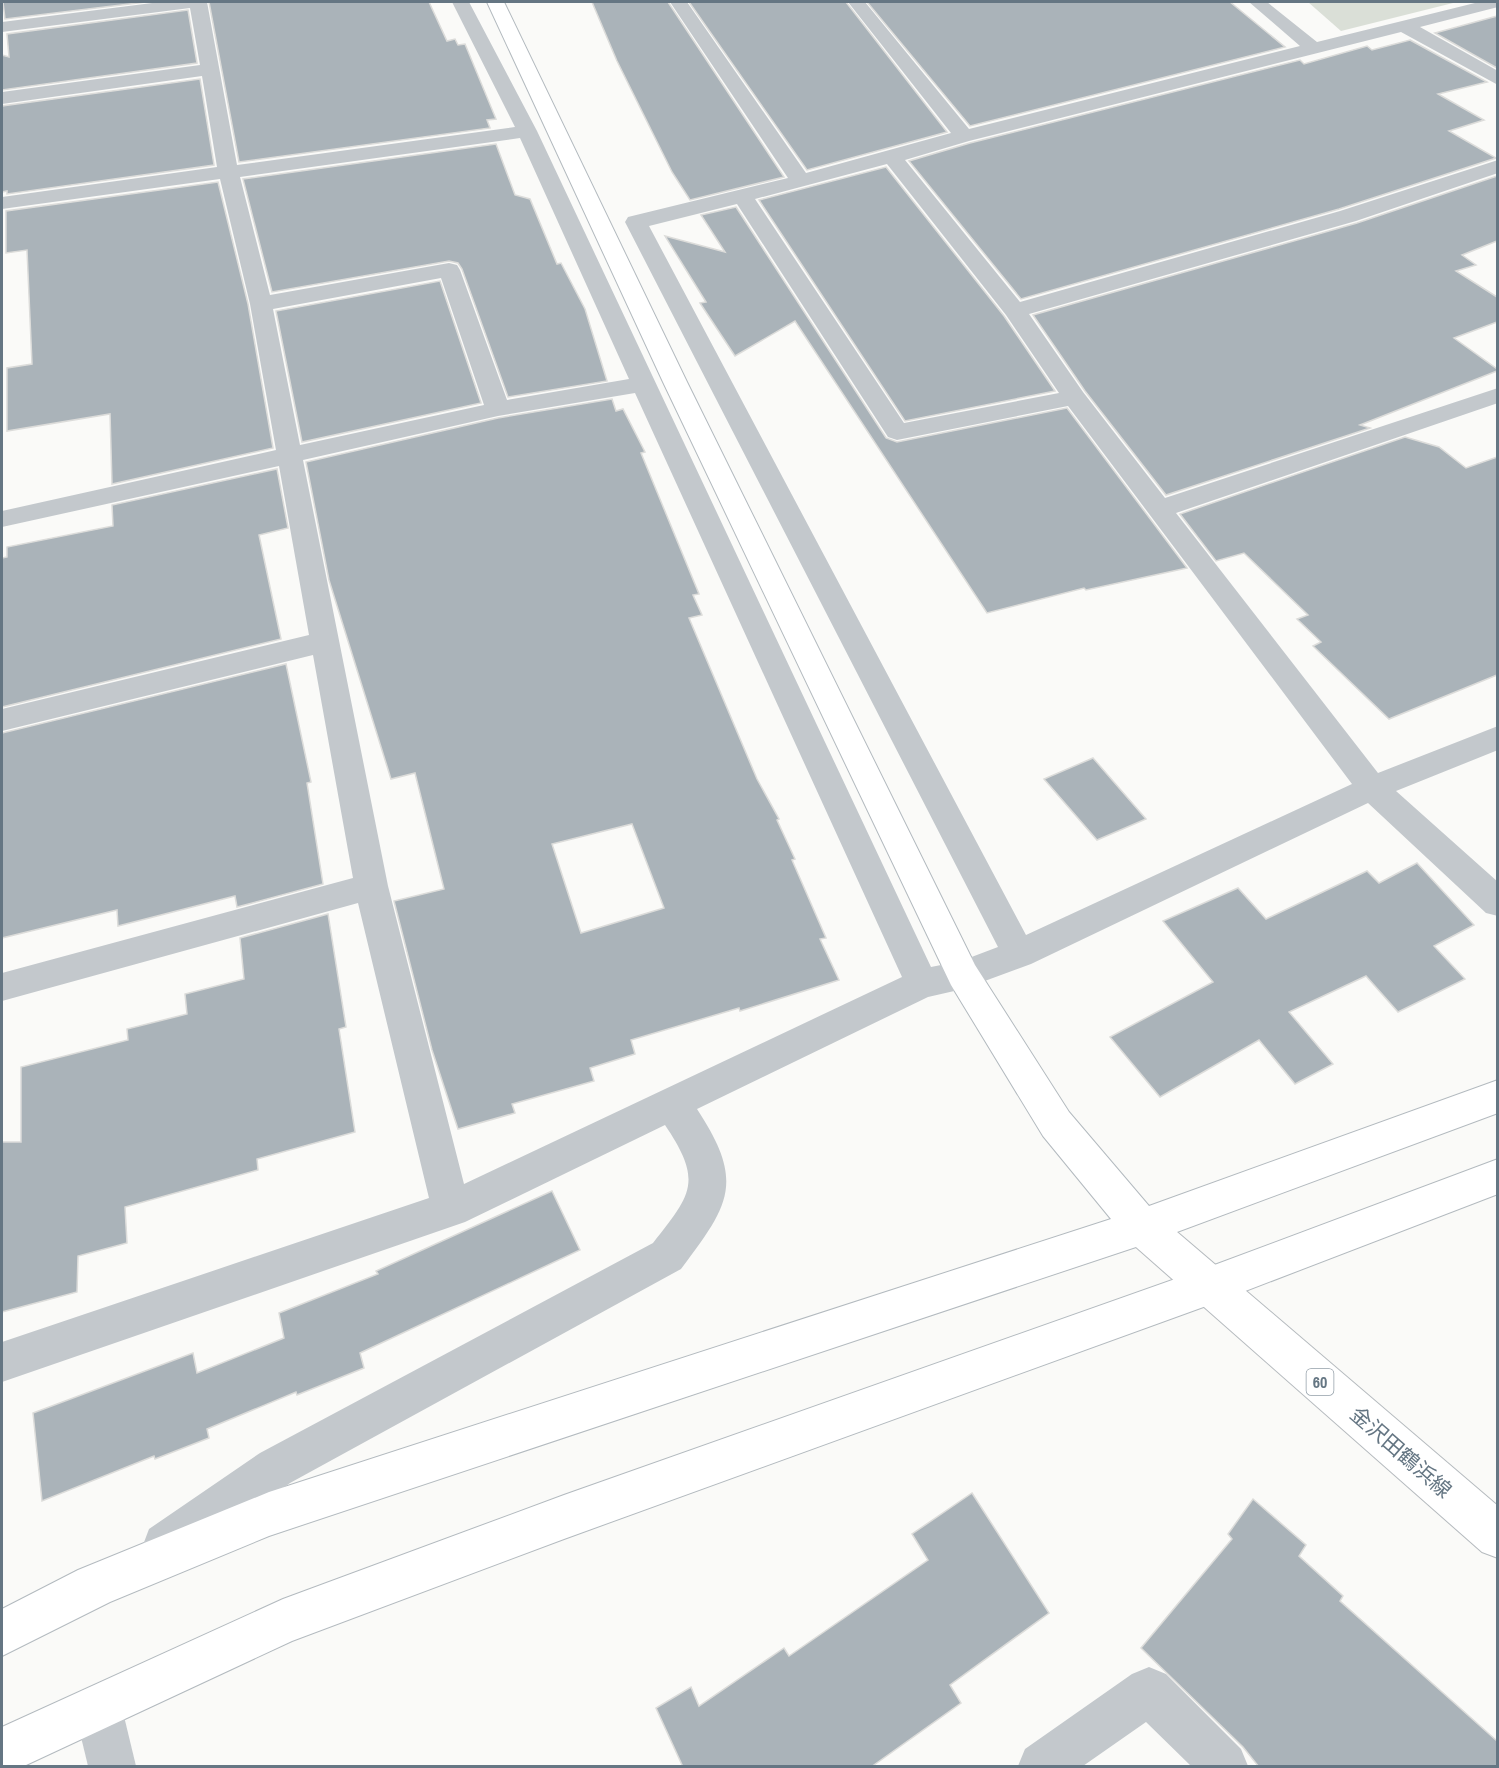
<svg xmlns="http://www.w3.org/2000/svg" width="1499" height="1768" font-family="'Archivo Narrow','Noto Sans JP',sans-serif">
	<style>
		.green { fill: #dadfd7 }
		.building { fill: #aab3b9; stroke: #dcdcda; stroke-width: 1.5; fill-rule: evenodd }
		.lines { fill: none; stroke-linecap: round; stroke-linejoin: round }
		.secondary-casing { stroke: #b3babf; stroke-width: 2 }
		.primary-casing { stroke: #b5babe; stroke-width: 2 }
		.street { fill: #c3c8cc; fill-rule: evenodd }
		.secondary { fill: #fff; fill-rule: evenodd }
		.primary { fill: #fff; fill-rule: evenodd }
		.labels { text-anchor: middle; dominant-baseline: central; stroke-width: 6; stroke-linejoin: round; paint-order: stroke }
		.shield { fill: #fff; stroke: #939fa8; stroke-width: 1.5 }
		.shield-label { font-size: 16px; font-weight: bold; fill: #657683 }
		.near-street-label { font-size: 21px; fill: #657683; stroke: #fff }
	</style>
	<rect width="100%" height="100%" fill="#fafaf8"/>
	<polygon class="green" points="1308,2 1457,2 1341,31"/>
	<g class="building">
		<polygon points="3,2 146,2 5,19"/>
		<polygon points="209,2 429,2 447,41 455,39 458,45 465,44 496,119 487,120 490,128 239,162"/>
		<polygon points="592,2 668,2 784,177 690,200 672,172 617,61"/>
		<polygon points="689,2 846,2 947,132 807,170"/>
		<polygon points="867,2 1230,2 1285,47 970,126"/>
		<polygon points="188,10 197,63 2,90 2,55 9,57 7,34"/>
		<polygon points="1497,16 1497,68 1435,33"/>
		<polygon points="1410,40 1487,82 1438,94 1484,120 1449,131 1496,158 1339,209 1021,299 909,161 970,143 1300,60 1304,64 1367,46 1372,50"/>
		<polygon points="200,79 214,165 7,194 7,191 2,192 2,106"/>
		<polygon points="496,144 515,195 530,199 557,264 561,263 585,309 607,381 508,397 462,269 458,263 449,261 272,292 243,179"/>
		<polygon points="886,167 1004,316 1055,391 905,421 759,200"/>
		<polygon points="1497,176 1497,241 1462,255 1476,265 1456,271 1497,297 1497,322 1454,338 1497,369 1497,371 1360,425 1370,428 1166,495 1085,391 1033,315 1357,223"/>
		<polygon points="218,182 248,304 273,448 112,484 110,414 7,431 7,368 32,364 27,250 6,253 6,211"/>
		<polygon points="736,207 886,438 897,442 1067,408 1187,568 1086,590 1084,588 987,613 795,321 735,356 700,303 706,302 665,236 725,252 701,215"/>
		<polygon points="440,281 481,403 302,442 276,311"/>
		<path d="M612,399L616,411L623,409L645,452L641,453L699,594L693,595L702,615L689,618L757,779L779,819L777,820L795,859L792,860L826,938L820,939L839,980L740,1011L739,1008L631,1040L635,1054L590,1068L594,1081L512,1104L515,1113L458,1129L432,1050L394,901L444,889L415,773L391,779L329,580L306,462L498,418ZM632,824L664,908L581,933L552,844Z"/>
		<polygon points="1405,437 1439,447 1466,468 1497,457 1497,675 1389,719 1313,646 1321,642 1297,619 1308,615 1244,553 1216,561 1180,514"/>
		<polygon points="277,469 288,528 259,535 281,639 2,707 2,558 7,557 7,547 113,526 112,505"/>
		<polygon points="286,664 311,782 307,783 323,884 237,907 235,896 118,926 117,910 2,938 2,733"/>
		<polygon points="1093,758 1146,819 1097,840 1044,779"/>
		<polygon points="1417,863 1474,925 1434,946 1465,979 1398,1012 1366,976 1289,1012 1333,1064 1295,1084 1259,1040 1160,1097 1110,1037 1213,982 1163,921 1238,888 1266,919 1367,871 1379,883"/>
		<polygon points="328,914 346,1027 339,1029 355,1132 257,1159 258,1170 125,1207 127,1243 78,1256 77,1292 2,1312 2,1142 21,1142 21,1067 128,1040 127,1029 187,1014 185,994 244,979 240,938"/>
		<polygon points="552,1191 580,1250 360,1353 364,1368 297,1395 296,1392 207,1429 209,1438 155,1459 154,1456 42,1501 33,1413 193,1353 197,1373 284,1338 279,1313 378,1274 376,1271"/>
		<polygon points="972,1493 1049,1613 950,1685 961,1703 871,1767 683,1767 656,1708 691,1687 699,1706 784,1648 789,1656 928,1560 912,1534"/>
		<polygon points="1253,1499 1306,1545 1299,1556 1343,1596 1340,1601 1497,1741 1497,1767 1259,1767 1243,1747 1141,1648 1232,1539 1228,1534"/>
	</g>
	<g class="lines">
		<defs>
			<g id="secondary">
				<polygon points="487,2 504,2 687,382 975,965 1069,1112 1149,1206 1498,1080 1498,1113 1142,1245 269,1536 110,1602 2,1656 2,1609 78,1570 269,1492 1111,1219 1043,1136 951,985 663,382"/>
				<polygon points="1498,1159 1498,1194 1209,1305 564,1539 292,1641 24,1766 2,1766 2,1727 283,1599 564,1495 1209,1267"/>
			</g>
			<polygon id="primary" points="1142,1209 1156,1214 1498,1506 1498,1558 1482,1552 1128,1240 1123,1227 1128,1214"/>
		</defs>
		<use href="#secondary" class="secondary-casing"/>
		<use href="#primary" class="primary-casing"/>
		<g class="street">
			<path d="M160,2H207L237,165L515,127L452,2H469L537,131L931,967L961,961L998,947L625,222L628,217L788,178L670,2H687L806,173L951,133L848,2H865L969,129L1300,46L1249,2H1267L1317,42L1479,2H1498V7L1420,27L1498,71V85L1401,32L969,141L905,160L1020,302L1340,211L1498,160V173L1356,221L1029,314L1083,392L1165,498L1498,388V403L1176,513L1378,773L1498,726V750L1396,791L1498,882V916L1486,913L1368,803L1031,964L963,989L928,997L697,1109C745,1182 730,1204 681,1269L290,1483L181,1561L165,1567L149,1561L143,1545L149,1529L260,1453L653,1243C692,1194 703,1181 665,1125L465,1222L2,1382V1342L429,1198L358,903L2,1001V973L353,878L313,655L2,731V709L309,635L279,466L2,527V511L276,450L250,304L220,179L2,209V197L217,167L202,76L2,104V92L200,65L190,8L2,32V22ZM520,138L629,379L507,400L460,270L457,265L449,263L270,295L240,177ZM887,164L1006,315L1059,393L904,423L755,199ZM737,204L888,437L897,440L1068,406L1352,784L1026,935L649,226ZM441,278L484,405L300,445L273,309ZM635,393L902,977L464,1184L388,886L303,460L498,416Z"/>
			<polygon points="1149,1667 1166,1674 1241,1749 1248,1766 1191,1766 1146,1722 1083,1766 1018,1766 1025,1749 1132,1674"/>
			<polygon points="98,1684 115,1691 122,1708 136,1766 88,1766 74,1708 81,1691"/>
		</g>
		<use href="#secondary" class="secondary"/>
		<use href="#primary" class="primary"/>
	</g>
	<g class="labels">
		<rect class="shield" x="1306.5" y="1369" width="27" height="26" rx="4.5"/>
		<g class="shield-label">
			<text x="1320" y="1382">60</text>
		</g>
		<g class="near-street-label">
			<text transform="translate(1401 1452) rotate(41)">金沢田鶴浜線</text>
		</g>
	</g>
	<rect width="1499" height="1768" fill="none" stroke="#657683" stroke-width="6"/>
</svg>
